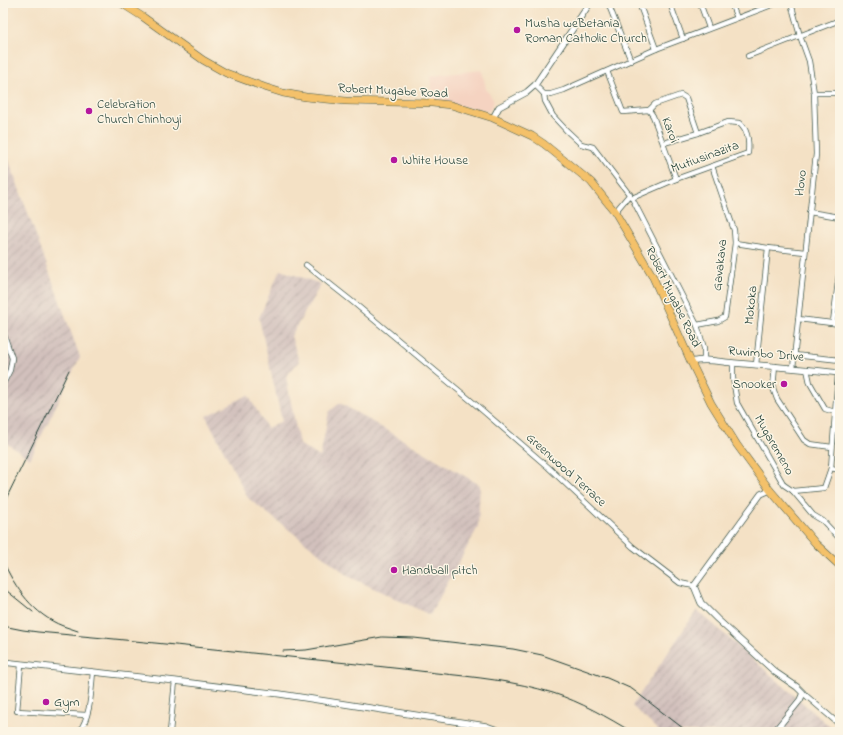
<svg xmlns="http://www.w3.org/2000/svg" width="843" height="735" font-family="'Indie Flower',sans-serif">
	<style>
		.built { fill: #f5d3c1 }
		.industrial { fill: url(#industrial-furrows) }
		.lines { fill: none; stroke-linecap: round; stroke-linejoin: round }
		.minor-casing { stroke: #3f564a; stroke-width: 6 }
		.tertiary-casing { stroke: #3f564a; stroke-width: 7 }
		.primary-casing { stroke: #3f564a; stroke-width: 8 }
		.minor { stroke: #fff; stroke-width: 4.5 }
		.tertiary { stroke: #fff; stroke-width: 5.5 }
		.primary { stroke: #f4c16a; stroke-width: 7 }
		.rail { stroke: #1f3d34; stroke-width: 1 }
		.poi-dot { fill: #b5179e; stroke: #fcf5e5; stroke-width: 1.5 }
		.labels { text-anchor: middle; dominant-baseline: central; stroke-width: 3; stroke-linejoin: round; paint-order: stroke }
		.poi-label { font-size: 13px; fill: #1f3d34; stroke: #fcf5e5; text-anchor: start }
		.street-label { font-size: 13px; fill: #1f3d34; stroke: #fcf5e5 }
	</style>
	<defs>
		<pattern id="industrial-furrows" width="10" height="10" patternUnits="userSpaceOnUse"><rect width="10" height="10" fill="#d1c0bc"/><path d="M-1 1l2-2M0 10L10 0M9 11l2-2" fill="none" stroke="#a99d9a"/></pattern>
	</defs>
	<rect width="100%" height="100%" fill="#fcf5e5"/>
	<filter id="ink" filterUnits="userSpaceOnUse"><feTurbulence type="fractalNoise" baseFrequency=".025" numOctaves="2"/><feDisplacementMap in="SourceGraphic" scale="8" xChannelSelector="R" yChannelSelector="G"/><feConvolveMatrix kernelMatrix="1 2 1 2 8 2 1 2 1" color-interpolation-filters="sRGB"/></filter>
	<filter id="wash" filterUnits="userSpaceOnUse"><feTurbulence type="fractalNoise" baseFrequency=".012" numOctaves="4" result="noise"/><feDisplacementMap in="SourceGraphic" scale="16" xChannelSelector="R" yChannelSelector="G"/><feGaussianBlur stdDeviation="0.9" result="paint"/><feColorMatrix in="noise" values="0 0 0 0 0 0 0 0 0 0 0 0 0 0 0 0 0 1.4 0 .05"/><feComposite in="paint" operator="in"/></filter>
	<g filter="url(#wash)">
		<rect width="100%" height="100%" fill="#f4e1c5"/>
		<polygon class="built" points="482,70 486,89 494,101 489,111 432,101 430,76"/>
		<g class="industrial">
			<polygon points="3,144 80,357 30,459 3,441"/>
			<polygon points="280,270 321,284 291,336 299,361 286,377 299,444 320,457 329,412 340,403 480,485 478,527 430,615 350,577 248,498 206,416 248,395 267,428 282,421 259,318"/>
			<polygon points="697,610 836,732 660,732 632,706"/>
		</g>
	</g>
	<g filter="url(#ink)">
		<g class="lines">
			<defs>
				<g id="minor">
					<polyline points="608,3 631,61"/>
					<polyline points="639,3 656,49"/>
					<polyline points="670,3 683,39"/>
					<polyline points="700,3 709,28"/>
					<polyline points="731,3 737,18"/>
					<polyline points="791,3 800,36 809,61 814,93 816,154 793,368"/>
					<polyline points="748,56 840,20"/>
					<polyline points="607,71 623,112 649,110 653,116 676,179"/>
					<polyline points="535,85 544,94 551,94 564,90 656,49 777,3"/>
					<polyline points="814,93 840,93"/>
					<polyline points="544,94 545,101 553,116 566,130 581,144 593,147 632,198 697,325 704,348 704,360"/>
					<polyline points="649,110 655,104 681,95 686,98 698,133"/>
					<path d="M632,198L676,179L748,153C749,143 748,130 740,123L728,122L698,133L664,143"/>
					<polyline points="615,212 630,194"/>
					<polyline points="809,212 840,217"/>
					<polyline points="735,243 768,248 805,252"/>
					<polyline points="306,265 354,303 475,404 548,467 633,547 680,583 694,586"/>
					<polyline points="798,319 840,324"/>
					<polyline points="833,322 840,266"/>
					<polyline points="697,325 718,321 725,317 735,243 734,230 712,166"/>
					<polyline points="3,332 12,358 10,370 3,384"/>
					<polyline points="794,355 840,360"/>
					<polyline points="733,363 733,378 737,403 784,485 793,491 813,515 823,521 840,539"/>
					<polyline points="756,365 768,248"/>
					<polyline points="775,366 773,388 777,399 804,440 810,444 832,447"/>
					<polyline points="807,369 810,383 825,409 835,412 840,413"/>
					<polyline points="831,468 840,470"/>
					<polyline points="793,491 824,488 831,468 838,373"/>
					<polyline points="21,665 17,711 86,715"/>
					<polyline points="803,693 840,725"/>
					<path d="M79,732C91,716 91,691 93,672"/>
					<polyline points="170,732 175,681"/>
				</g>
				<g id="tertiary">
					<polyline points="493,118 499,107 527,92 535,85 590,3"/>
					<path d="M691,362C706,358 720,362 734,363C770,366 805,369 840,373"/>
					<polyline points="770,490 761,494 694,586 701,603 717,619 775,672 797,687 803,693 800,700 774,732"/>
					<polyline points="3,662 175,681 280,694 486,726 503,732"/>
				</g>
				<polyline id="primary" points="121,3 143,17 203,60 226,73 264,87 283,93 306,97 346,101 432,103 451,105 493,118 532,136 544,144 591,182 615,212 652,275 691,362 711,403 737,445 770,490 816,544 840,566"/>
			</defs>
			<use href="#minor" class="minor-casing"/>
			<use href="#tertiary" class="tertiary-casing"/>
			<use href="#primary" class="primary-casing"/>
			<use href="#minor" class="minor"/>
			<use href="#tertiary" class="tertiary"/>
			<use href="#primary" class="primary"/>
			<g class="rail">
				<polyline points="3,505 69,370"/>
				<path d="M3,561C15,588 34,615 63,626C68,628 73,629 78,631"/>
				<polyline points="3,586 7,591 33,612"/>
				<path d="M3,626L23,630L38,632C131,640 224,650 318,660C357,664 397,668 436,673C475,677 515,681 553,693C581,702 607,717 632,732"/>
				<polyline points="283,651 306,650 382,637 414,638 513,649 542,655 607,678 632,689 688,732"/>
			</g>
		</g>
	</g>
	<g class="poi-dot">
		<circle cx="517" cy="30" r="4"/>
		<circle cx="89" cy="111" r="4"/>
		<circle cx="394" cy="160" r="4"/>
		<circle cx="784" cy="384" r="4"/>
		<circle cx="394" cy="570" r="4"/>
		<circle cx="46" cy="702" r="4"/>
	</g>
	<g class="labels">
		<g class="poi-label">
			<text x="525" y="23">Musha weBetania<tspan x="525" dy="15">Roman Catholic Church</tspan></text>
			<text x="97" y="104">Celebration<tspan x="97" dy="15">Church Chinhoyi</tspan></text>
			<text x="402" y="160">White House</text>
			<text x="776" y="384" text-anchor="end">Snooker</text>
			<text x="402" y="570">Handball pitch</text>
			<text x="54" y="702">Gym</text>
		</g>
		<g class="street-label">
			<text transform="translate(393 91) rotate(3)">Robert Mugabe Road</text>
			<text transform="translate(670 130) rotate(69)">Karoi</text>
			<text transform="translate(705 157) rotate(-20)">Mutiusinazita</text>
			<text transform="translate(801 183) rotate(-84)">Hovo</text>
			<text transform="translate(720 265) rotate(-84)">Gavakava</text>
			<text transform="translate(673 297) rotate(64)">Robert Mugabe Road</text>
			<text transform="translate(751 305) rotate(-84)">Mokoka</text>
			<text transform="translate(766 354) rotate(5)">Ruvimbo Drive</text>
			<text transform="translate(774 445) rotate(60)">Mugaremeno</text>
			<text transform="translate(566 470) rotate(42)">Greenwood Terrace</text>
		</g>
	</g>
	<rect width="843" height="735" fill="none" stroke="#fcf5e5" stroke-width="16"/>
</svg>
